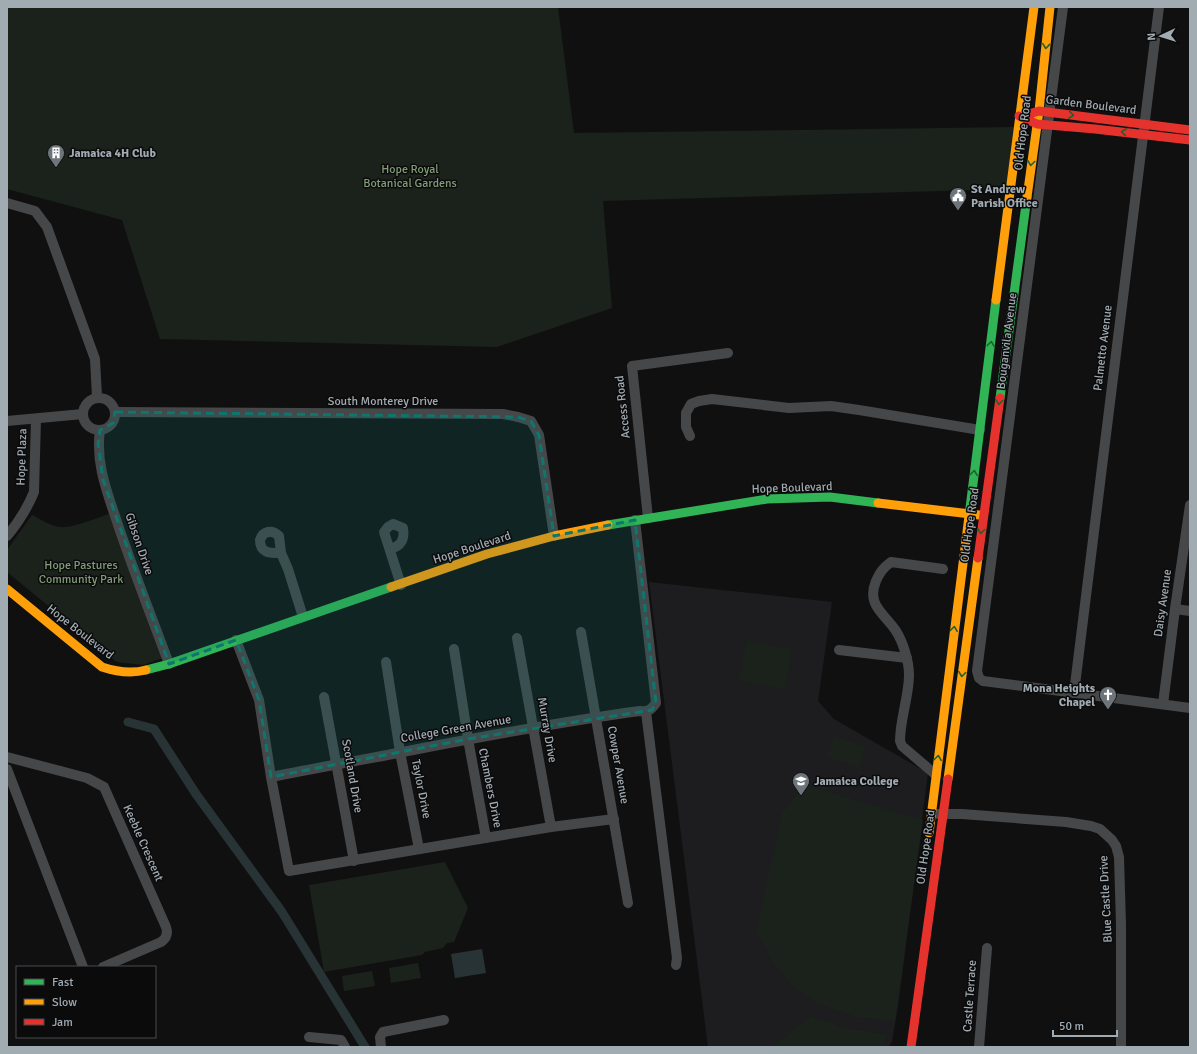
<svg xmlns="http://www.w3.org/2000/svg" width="1197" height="1054" font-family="Signika,sans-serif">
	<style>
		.built { fill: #1d1d1f }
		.green { fill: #1b211b }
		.water { fill: #283335 }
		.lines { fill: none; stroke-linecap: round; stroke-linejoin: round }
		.canal { stroke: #283335; stroke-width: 9 }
		.street { stroke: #454749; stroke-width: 10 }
		.fast { stroke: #30b455; stroke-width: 9 }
		.slow { stroke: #ff9f0a; stroke-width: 9 }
		.jam { stroke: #e5322d; stroke-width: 9 }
		.oneway { stroke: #1e6030 }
		.marked { fill: #0f766e; fill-opacity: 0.2; stroke: #0f766e; stroke-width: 3; stroke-dasharray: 8 5; stroke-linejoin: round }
		.labels { text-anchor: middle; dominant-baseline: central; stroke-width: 3; stroke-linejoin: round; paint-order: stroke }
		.street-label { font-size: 12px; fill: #a1abb2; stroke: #0b0b0c }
		.poi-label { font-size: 12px; font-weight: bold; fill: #a1abb2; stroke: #0b0b0c; text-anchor: start }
		.park-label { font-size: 12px; fill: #809d78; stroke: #0b0b0c }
	</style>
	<rect width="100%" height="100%" fill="#101011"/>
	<polygon class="built" points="649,582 832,602 818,701 834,719 928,773 898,1007 892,1041 889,1047 708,1047"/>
	<g class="green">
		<polygon points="7,7 558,7 574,133 1015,127 1008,189 603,201 612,308 497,347 160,339 122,220 7,189"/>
		<path d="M109,514L163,658L143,665L117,662L7,572V550L32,515C39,518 47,524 55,526C69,531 95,518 109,514Z"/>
		<polygon points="746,641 792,649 786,689 739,681"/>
		<polygon points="834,736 866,747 859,768 827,757"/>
		<polygon points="805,785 923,820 895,1021 856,1017 817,1003 792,985 773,962 756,931 782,813"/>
		<polygon points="445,862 468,908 454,942 447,943 443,948 425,952 422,955 324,972 309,885"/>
		<polygon points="418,963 421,978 391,983 389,968"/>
		<polygon points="372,971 375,986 344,991 342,976"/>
		<polygon points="812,1016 845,1028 886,1034 884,1047 772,1047"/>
	</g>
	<polygon class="water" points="482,949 486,973 455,978 451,954"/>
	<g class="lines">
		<polyline class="canal" points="128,722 154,729 196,794 282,912 365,1047"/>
		<g class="street">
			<polyline points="1063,7 977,671 979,678 983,681 1190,708"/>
			<polyline points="7,203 35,211 47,227 95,359 97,397"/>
			<circle cx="99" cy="414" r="16"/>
			<polyline points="115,412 503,414 518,417 531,421 539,435 554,536"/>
			<polyline points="7,421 83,414"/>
			<path d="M100,430C95,464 108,494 118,525C134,572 152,618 169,664"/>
			<polyline points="690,436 686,427 686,413 691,404 699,401 712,399 789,408 831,406 859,410 980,430"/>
			<polyline points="648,518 632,366 728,353"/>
			<path d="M7,536C18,523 27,509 34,492L36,419"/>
			<path d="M390,549C401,546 405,540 403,528L393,524L388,527L384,532L401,585"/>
			<path d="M281,553C271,553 260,554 260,540C263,531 272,529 279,536L281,553L288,569L303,617"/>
			<polyline points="1175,609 1190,611"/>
			<polyline points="581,632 628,903"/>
			<polyline points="517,638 551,827"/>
			<polyline points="236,640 259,700 271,777 289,871 551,827 614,819"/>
			<polyline points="454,649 468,739 486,838"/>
			<polyline points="839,650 907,658"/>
			<polyline points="386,662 400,752 419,849"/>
			<polyline points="1074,693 1159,7"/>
			<polyline points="324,697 354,861"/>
			<polyline points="1163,704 1175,609 1190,505"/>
			<polyline points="646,712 677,958 676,965"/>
			<path d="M7,757L87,778L104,787L166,927C168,933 167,938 161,942L103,967"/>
			<polyline points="7,769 83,967"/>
			<path d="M936,775L902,746L900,741C900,719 909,696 909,675C909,661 903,642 896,631C884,613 866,605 876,581C880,572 883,568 891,562L943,569"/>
			<path d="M271,777C320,767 369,759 418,749C491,735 565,721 640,711C648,712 651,710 656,703L635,520"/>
			<polyline points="938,814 962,814 1066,822 1091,826 1100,829 1112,840 1116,846 1119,857 1121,924 1121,1047"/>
			<polyline points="309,1037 341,1040 345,1047"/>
			<polyline points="381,1047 380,1037 383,1032 444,1020"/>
			<polyline points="979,1047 987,948"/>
		</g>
		<g class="fast">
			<polyline points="1000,398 1027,197"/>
			<polyline points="969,516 996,300"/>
			<polyline points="608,525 767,499 830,497 878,503"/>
			<polyline points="146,670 169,664 391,587"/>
		</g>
		<g class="slow">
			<polyline points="1027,197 1039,111 1050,7"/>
			<polyline points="996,300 1034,7"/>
			<polyline points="878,503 979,515"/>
			<polyline points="391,587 487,554 554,536 608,525"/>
			<path d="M7,589L102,667C117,672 131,674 146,670"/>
			<polyline points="948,779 978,558"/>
			<polyline points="929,833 969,516"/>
		</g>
		<g class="jam">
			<polyline points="1029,114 1039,111 1190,130"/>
			<polyline points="1019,116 1037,124 1095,129 1190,140"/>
			<polyline points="978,558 1000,398"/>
			<polyline points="911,1047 948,779"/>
		</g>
	</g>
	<defs><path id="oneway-chevron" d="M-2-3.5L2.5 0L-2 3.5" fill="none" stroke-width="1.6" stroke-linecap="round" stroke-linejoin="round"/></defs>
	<g class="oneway">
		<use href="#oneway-chevron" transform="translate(1046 46) rotate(96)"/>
		<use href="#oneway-chevron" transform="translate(1071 115) rotate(8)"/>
		<use href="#oneway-chevron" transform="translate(1124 132) rotate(-172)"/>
		<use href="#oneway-chevron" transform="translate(1031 163) rotate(98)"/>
		<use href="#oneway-chevron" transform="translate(991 344) rotate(-83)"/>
		<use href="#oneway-chevron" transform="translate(999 402) rotate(98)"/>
		<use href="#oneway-chevron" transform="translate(974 473) rotate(-83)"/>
		<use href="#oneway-chevron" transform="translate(981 531) rotate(98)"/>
		<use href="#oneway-chevron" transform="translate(954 629) rotate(-83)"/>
		<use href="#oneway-chevron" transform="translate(962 674) rotate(98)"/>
		<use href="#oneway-chevron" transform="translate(938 758) rotate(-83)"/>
	</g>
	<path class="marked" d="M115,412L518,417L531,421L539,435L554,536L635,520L656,703L652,710L468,739L271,777L259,700L236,640L169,664L103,480L98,444L100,430L113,423Z"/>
	<defs>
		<symbol id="building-pin" viewBox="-11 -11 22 30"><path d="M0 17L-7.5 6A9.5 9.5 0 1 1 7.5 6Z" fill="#6e757a" stroke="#0b0b0c"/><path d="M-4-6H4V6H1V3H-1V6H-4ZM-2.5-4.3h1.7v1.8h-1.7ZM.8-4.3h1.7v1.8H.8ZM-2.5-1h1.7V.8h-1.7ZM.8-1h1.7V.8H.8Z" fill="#fff"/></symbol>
		<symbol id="civic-pin" viewBox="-11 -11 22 30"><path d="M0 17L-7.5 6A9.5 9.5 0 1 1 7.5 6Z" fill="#6e757a" stroke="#0b0b0c"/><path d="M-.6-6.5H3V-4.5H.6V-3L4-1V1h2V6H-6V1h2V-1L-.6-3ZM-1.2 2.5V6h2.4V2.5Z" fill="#fff"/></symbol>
		<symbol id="church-pin" viewBox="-11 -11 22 30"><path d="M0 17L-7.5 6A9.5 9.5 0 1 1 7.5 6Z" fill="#6e757a" stroke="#0b0b0c"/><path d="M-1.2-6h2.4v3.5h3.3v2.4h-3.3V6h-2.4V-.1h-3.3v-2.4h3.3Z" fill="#fff"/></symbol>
		<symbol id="school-pin" viewBox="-11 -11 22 30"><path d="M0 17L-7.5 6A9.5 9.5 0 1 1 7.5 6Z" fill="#6e757a" stroke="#0b0b0c"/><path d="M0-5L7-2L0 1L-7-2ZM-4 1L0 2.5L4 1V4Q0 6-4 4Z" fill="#fff"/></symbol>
	</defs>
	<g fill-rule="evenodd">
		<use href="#building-pin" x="46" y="143" width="20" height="27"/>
		<use href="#civic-pin" x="948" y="186" width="20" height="27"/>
		<use href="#church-pin" x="1098" y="685" width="20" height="27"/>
		<use href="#school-pin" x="791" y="771" width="20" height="27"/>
	</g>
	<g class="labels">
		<g class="street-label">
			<text transform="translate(1091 105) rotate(7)">Garden Boulevard</text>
			<text transform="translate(1023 133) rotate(-83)">Old Hope Road</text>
			<text transform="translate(1007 341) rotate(-83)">Bouganvila Avenue</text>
			<text transform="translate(1103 348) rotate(-83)">Palmetto Avenue</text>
			<text x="383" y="401">South Monterey Drive</text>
			<text transform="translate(623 407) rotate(-96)">Access Road</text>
			<text transform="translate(22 457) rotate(-88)">Hope Plaza</text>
			<text transform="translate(792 488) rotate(-2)">Hope Boulevard</text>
			<text transform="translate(970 525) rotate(-82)">Old Hope Road</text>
			<text transform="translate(139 544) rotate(71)">Gibson Drive</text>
			<text transform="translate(472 548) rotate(-18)">Hope Boulevard</text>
			<text transform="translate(1163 603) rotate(-82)">Daisy Avenue</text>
			<text transform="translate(80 632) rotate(38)">Hope Boulevard</text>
			<text transform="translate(456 729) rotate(-10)">College Green Avenue</text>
			<text transform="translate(547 730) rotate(80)">Murray Drive</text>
			<text transform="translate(618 765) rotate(80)">Cowper Avenue</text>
			<text transform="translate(352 776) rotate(80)">Scotland Drive</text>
			<text transform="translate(490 788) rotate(79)">Chambers Drive</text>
			<text transform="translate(421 789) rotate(79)">Taylor Drive</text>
			<text transform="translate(143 843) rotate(66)">Keeble Crescent</text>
			<text transform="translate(926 847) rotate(-82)">Old Hope Road</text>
			<text transform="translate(1106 899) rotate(-93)">Blue Castle Drive</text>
			<text transform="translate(970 996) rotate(-86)">Castle Terrace</text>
		</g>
		<g class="poi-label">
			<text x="69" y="153">Jamaica 4H Club</text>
			<text x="971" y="189">St Andrew<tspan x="971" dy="14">Parish Office</tspan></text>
			<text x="1095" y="688" text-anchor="end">Mona Heights<tspan x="1095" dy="14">Chapel</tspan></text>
			<text x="814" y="781">Jamaica College</text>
		</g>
		<g class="park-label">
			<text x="410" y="169">Hope Royal<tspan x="410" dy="14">Botanical Gardens</tspan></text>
			<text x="81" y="565">Hope Pastures<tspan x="81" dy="14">Community Park</tspan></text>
		</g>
	</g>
	<rect width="1197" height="1054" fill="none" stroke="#a1abb2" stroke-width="16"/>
	<rect x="16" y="966" width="140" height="72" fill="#0b0b0c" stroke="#474b4e"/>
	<rect x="24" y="979" width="20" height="6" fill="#30b455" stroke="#474b4e"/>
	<text x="52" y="986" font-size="12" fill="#a1abb2">Fast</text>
	<rect x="24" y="999" width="20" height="6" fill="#ff9f0a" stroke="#474b4e"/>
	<text x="52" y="1006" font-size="12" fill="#a1abb2">Slow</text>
	<rect x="24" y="1019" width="20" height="6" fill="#e5322d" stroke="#474b4e"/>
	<text x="52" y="1026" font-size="12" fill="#a1abb2">Jam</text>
	<g transform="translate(1161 36) rotate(266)" stroke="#0b0b0c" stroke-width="3" paint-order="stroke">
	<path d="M0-3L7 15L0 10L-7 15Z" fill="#a1abb2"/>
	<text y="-6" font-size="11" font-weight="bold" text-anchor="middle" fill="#a1abb2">N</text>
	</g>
	<path d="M1053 1030v6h64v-6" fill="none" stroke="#a1abb2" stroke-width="2"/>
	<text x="1059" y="1030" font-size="12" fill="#a1abb2" stroke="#0b0b0c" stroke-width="3" paint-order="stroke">50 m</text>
</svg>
